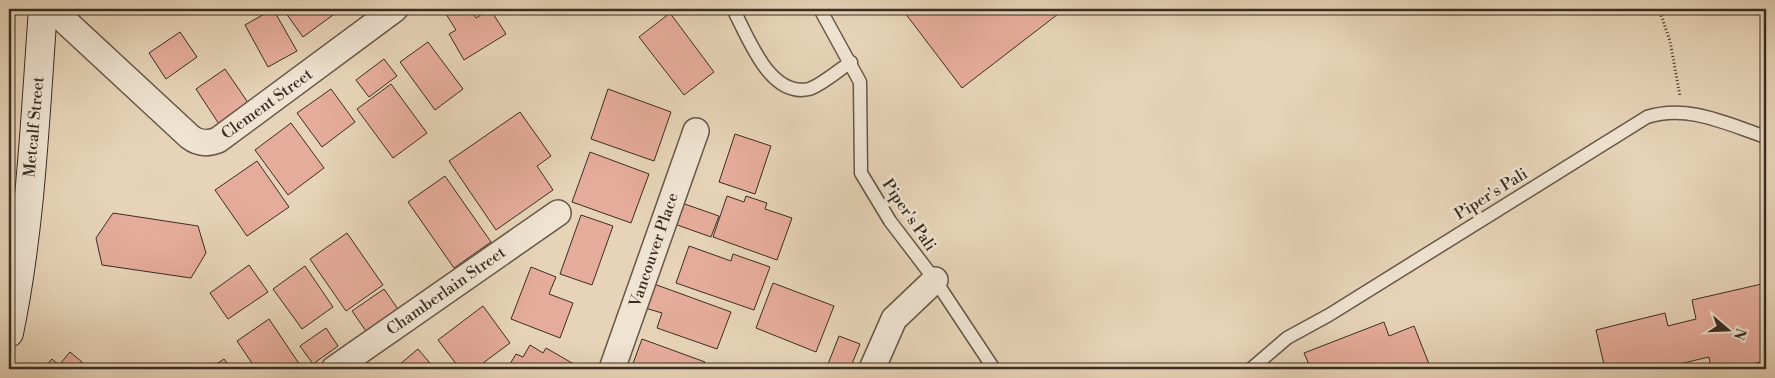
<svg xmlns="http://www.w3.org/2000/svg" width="1775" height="378" font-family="'Libre Bodoni',serif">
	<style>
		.building { fill: #e6ac9b; stroke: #3b2d22 }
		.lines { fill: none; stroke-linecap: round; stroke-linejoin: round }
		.lane-casing { stroke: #665748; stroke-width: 15 }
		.street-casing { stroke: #665748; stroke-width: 28 }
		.secondary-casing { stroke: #3b2d22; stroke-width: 30 }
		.path { stroke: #3b2d22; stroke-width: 3; stroke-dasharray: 1 2.5; stroke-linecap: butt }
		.lane { stroke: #efe3d1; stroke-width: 12 }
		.street { stroke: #efe3d1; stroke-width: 25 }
		.secondary { stroke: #efe3d1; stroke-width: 28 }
		.labels { text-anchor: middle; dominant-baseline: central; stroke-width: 5; stroke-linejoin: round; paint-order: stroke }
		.street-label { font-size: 16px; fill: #3b2d22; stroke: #efe3d1 }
	</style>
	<rect width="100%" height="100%" fill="#e7d4b8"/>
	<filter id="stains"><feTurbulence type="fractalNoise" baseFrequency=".004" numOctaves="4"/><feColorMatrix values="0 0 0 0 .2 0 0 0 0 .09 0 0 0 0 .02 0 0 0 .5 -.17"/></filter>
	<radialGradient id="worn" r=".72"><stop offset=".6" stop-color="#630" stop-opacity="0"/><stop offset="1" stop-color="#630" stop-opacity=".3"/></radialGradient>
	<g class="building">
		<polygon points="273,9 297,51 268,67 245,25"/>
		<polygon points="283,9 329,9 333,15 303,37"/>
		<polygon points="443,9 470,9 476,18 490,9 506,34 464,60 449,34 456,30"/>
		<polygon points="902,9 1060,9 1062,11 962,88"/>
		<polygon points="670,13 714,72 684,95 639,37"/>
		<polygon points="180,32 197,57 166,79 149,53"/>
		<polygon points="428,42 463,89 435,110 400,62"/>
		<polygon points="384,59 397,76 369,97 356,80"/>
		<polygon points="225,69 249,104 219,124 196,89"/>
		<polygon points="391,84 427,133 393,158 357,109"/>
		<polygon points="331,89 355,122 322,147 297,113"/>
		<polygon points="608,89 671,112 654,161 591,139"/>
		<polygon points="520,112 551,156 537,166 553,190 496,230 449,161"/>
		<polygon points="291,123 324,168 288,195 255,150"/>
		<polygon points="735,134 771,146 755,194 719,182"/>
		<polygon points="590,152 649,174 631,223 572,202"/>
		<polygon points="257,161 289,207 247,236 215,190"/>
		<polygon points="445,176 491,242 454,268 408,202"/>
		<polygon points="727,196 744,202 746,196 767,203 765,209 792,218 777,260 713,237"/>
		<polygon points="676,201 719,216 711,237 669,222"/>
		<polygon points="113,213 198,226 206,253 191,278 102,265 96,238"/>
		<polygon points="581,215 613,226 592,285 560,274"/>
		<polygon points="347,233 383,285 346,311 310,259"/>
		<polygon points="689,246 731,261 733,254 770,267 754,310 676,283"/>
		<polygon points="249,265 268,292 228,319 210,293"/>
		<polygon points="305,266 333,307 302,329 273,289"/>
		<polygon points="531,267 556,277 549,294 573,303 560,338 511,319"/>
		<polygon points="773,283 834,306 816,352 756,328"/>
		<polygon points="1766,283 1766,361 1729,369 1711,369 1709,357 1675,365 1676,369 1605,369 1596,330 1665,313 1668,326 1696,319 1692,300"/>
		<polygon points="654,284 731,312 717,349 657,328 662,313 645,308"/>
		<polygon points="384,289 400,312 368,334 352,311"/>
		<polygon points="483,306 510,343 475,369 460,369 438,340"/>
		<polygon points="269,319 300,365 293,369 256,369 237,341"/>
		<polygon points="1384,322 1389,336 1414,326 1431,369 1305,369 1310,367 1304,353"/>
		<polygon points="326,328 338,346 313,364 300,346"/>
		<polygon points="839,336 860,344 850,369 841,369 828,364"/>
		<polygon points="642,339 705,362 703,369 631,369"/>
		<polygon points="530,345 543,353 546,348 579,367 577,369 507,369 516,354 523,357"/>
		<polygon points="418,349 435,369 394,369"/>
		<polygon points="70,352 82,362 80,365 84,369 43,369 52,359 59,365"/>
		<polygon points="224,359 232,369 209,369"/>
		<polygon points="362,363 366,369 353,369"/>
	</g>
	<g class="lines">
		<defs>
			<g id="lane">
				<path d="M733,9C748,36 769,98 809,89C820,86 840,69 851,62"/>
				<polyline points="820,9 860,82 861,173 890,221 935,280 994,369"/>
				<path d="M1251,369L1287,338L1329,315L1647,117C1688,104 1727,124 1766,137"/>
			</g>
			<g id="street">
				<path d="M52,9L190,137C199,144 208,144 218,140L395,9"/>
				<polyline points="334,369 558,213"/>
				<polyline points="612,369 696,131"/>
				<polyline points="872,369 894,319 935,280"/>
			</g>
			<path id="secondary" d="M9,333C31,227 35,117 43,9"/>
		</defs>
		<use href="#lane" class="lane-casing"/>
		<use href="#street" class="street-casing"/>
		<use href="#secondary" class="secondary-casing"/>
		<polyline class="path" points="1659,9 1670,41 1680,96"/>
		<use href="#lane" class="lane"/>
		<use href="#street" class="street"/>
		<use href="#secondary" class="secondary"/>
	</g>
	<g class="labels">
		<g class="street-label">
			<text transform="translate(267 104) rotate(-36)">Clement Street</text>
			<text transform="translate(34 127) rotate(-85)">Metcalf Street</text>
			<text transform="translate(1491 194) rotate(-32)">Piper's Pali</text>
			<text transform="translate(909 215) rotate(56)">Piper's Pali</text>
			<text transform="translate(654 250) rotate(-71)">Vancouver Place</text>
			<text transform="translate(446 291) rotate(-35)">Chamberlain Street</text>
		</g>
	</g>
	<rect width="1775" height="378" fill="none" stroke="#e7d4b8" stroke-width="30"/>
	<rect x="10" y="10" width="1755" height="358" fill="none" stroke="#3b2d22" stroke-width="2.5"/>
	<rect x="15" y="15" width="1745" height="348" fill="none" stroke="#3b2d22"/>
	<g transform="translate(1728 330) rotate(109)" stroke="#efe3d1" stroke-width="4" paint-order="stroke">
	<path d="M0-4L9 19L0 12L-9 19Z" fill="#3b2d22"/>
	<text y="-8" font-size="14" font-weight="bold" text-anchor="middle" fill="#3b2d22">N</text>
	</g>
	<rect width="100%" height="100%" filter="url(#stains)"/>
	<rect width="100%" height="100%" fill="url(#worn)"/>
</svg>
